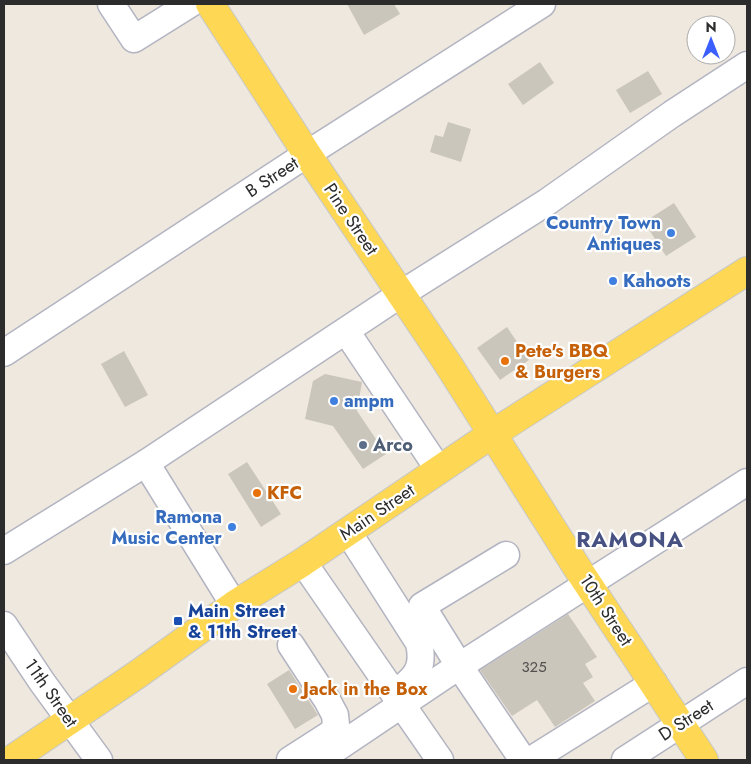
<svg xmlns="http://www.w3.org/2000/svg" width="751" height="764" font-family="Jost,sans-serif">
	<style>
		.building { fill: #cac6bc }
		.lines { fill: none; stroke-linecap: round; stroke-linejoin: round }
		.minor-casing { stroke: #b2b4c1; stroke-width: 29 }
		.major-casing { stroke: #c8c8c8; stroke-width: 30 }
		.minor { stroke: #fff; stroke-width: 26 }
		.major { stroke: #fed854; stroke-width: 28 }
		.shop-dot { fill: #3f7fe0; stroke: #fff; stroke-width: 2 }
		.food-dot { fill: #e8710a; stroke: #fff; stroke-width: 2 }
		.service-dot { fill: #5c6f8a; stroke: #fff; stroke-width: 2 }
		.transit-dot { fill: #1a4fb4; stroke: #fff; stroke-width: 2 }
		.labels { text-anchor: middle; dominant-baseline: central; stroke-width: 4.5; stroke-linejoin: round; paint-order: stroke }
		.number-label { font-size: 15px; fill: #545250 }
		.street-label { font-size: 18px; fill: #2c2c2c; stroke: #fff }
		.shop-label { font-size: 18px; font-weight: bold; fill: #366cbe; stroke: #fff; text-anchor: end }
		.food-label { font-size: 18px; font-weight: bold; fill: #c56008; stroke: #fff; text-anchor: start }
		.service-label { font-size: 18px; font-weight: bold; fill: #4e5e75; stroke: #fff; text-anchor: start }
		.transit-label { font-size: 18px; font-weight: bold; fill: #164399; stroke: #fff; text-anchor: start }
		.district-label { font-size: 22px; font-weight: bold; letter-spacing: 1px; fill: #475282; stroke: #fff }
	</style>
	<rect width="100%" height="100%" fill="#efe8de"/>
	<g class="building">
		<polygon points="347,4 394,4 400,14 364,35"/>
		<polygon points="540,62 554,83 523,105 508,84"/>
		<polygon points="648,71 662,94 630,113 616,90"/>
		<polygon points="448,122 471,129 461,162 430,152 435,135 443,137"/>
		<polygon points="674,203 696,237 666,256 644,222"/>
		<polygon points="507,327 529,360 500,380 477,348"/>
		<polygon points="124,351 148,395 125,407 101,364"/>
		<polygon points="325,374 362,382 357,411 386,454 363,469 333,426 305,419 313,381"/>
		<polygon points="247,462 281,514 261,527 228,474"/>
		<polygon points="568,614 597,657 585,664 593,677 583,683 595,701 555,727 537,700 512,716 480,670"/>
		<polygon points="289,670 318,715 295,729 267,684"/>
	</g>
	<g class="lines">
		<defs>
			<g id="minor">
				<polyline points="111,4 134,39 190,4"/>
				<polyline points="346,331 439,470"/>
				<polyline points="4,353 307,154 542,4"/>
				<polyline points="146,463 234,605"/>
				<path d="M348,532L419,643C425,669 415,679 395,693"/>
				<polyline points="4,551 146,463 401,294 547,202 672,114 747,65"/>
				<polyline points="506,555 422,606 460,667 523,760"/>
				<polyline points="303,562 440,760"/>
				<polyline points="4,625 42,682 99,760"/>
				<polyline points="290,760 332,733 336,725 335,715 327,700 291,645"/>
				<polyline points="319,760 447,674 747,482"/>
				<polyline points="531,760 654,683"/>
				<polyline points="625,760 747,681"/>
			</g>
			<g id="major">
				<polyline points="210,4 307,154 448,364 576,566 704,760"/>
				<polyline points="11,760 138,674 234,605 303,562 492,434 747,271"/>
			</g>
		</defs>
		<use href="#minor" class="minor-casing"/>
		<use href="#major" class="major-casing"/>
		<use href="#minor" class="minor"/>
		<use href="#major" class="major"/>
	</g>
	<g class="shop-dot">
		<circle cx="671" cy="233" r="5"/>
		<circle cx="613" cy="281" r="5"/>
		<circle cx="334" cy="401" r="5"/>
		<circle cx="232" cy="527" r="5"/>
	</g>
	<g class="food-dot">
		<circle cx="505" cy="361" r="5"/>
		<circle cx="257" cy="493" r="5"/>
		<circle cx="293" cy="689" r="5"/>
	</g>
	<circle class="service-dot" cx="363" cy="445" r="5"/>
	<rect class="transit-dot" x="173" y="616" width="10" height="10" rx="2.5"/>
	<g class="labels">
		<g class="number-label">
			<text x="534" y="667">325</text>
		</g>
		<g class="street-label">
			<text transform="translate(272 177) rotate(-33)">B Street</text>
			<text transform="translate(351 219) rotate(56)">Pine Street</text>
			<text transform="translate(377 512) rotate(-34)">Main Street</text>
			<text transform="translate(606 610) rotate(57)">10th Street</text>
			<text transform="translate(51 693) rotate(55)">11th Street</text>
			<text transform="translate(686 720) rotate(-33)">D Street</text>
		</g>
		<g class="shop-label">
			<text x="661" y="223">Country Town<tspan x="661" dy="21">Antiques</tspan></text>
			<text x="623" y="281" text-anchor="start">Kahoots</text>
			<text x="344" y="401" text-anchor="start">ampm</text>
			<text x="222" y="517">Ramona<tspan x="222" dy="21">Music Center</tspan></text>
		</g>
		<g class="food-label">
			<text x="515" y="351">Pete's BBQ<tspan x="515" dy="21">&amp; Burgers</tspan></text>
			<text x="267" y="493">KFC</text>
			<text x="303" y="689">Jack in the Box</text>
		</g>
		<g class="service-label">
			<text x="373" y="445">Arco</text>
		</g>
		<g class="transit-label">
			<text x="188" y="611">Main Street<tspan x="188" dy="21">&amp; 11th Street</tspan></text>
		</g>
		<g class="district-label">
			<text x="630" y="539">RAMONA</text>
		</g>
	</g>
	<rect width="751" height="764" fill="none" stroke="#2c2c2c" stroke-width="10"/>
	<g transform="translate(711 40)"><circle r="24" fill="#ffffff" stroke="#ababab"/>
	<path d="M0-4L9 19L0 12L-9 19Z" fill="#3b5eff"/>
	<text y="-8" font-size="14" font-weight="bold" text-anchor="middle" fill="#2c2c2c">N</text>
	</g>
</svg>
